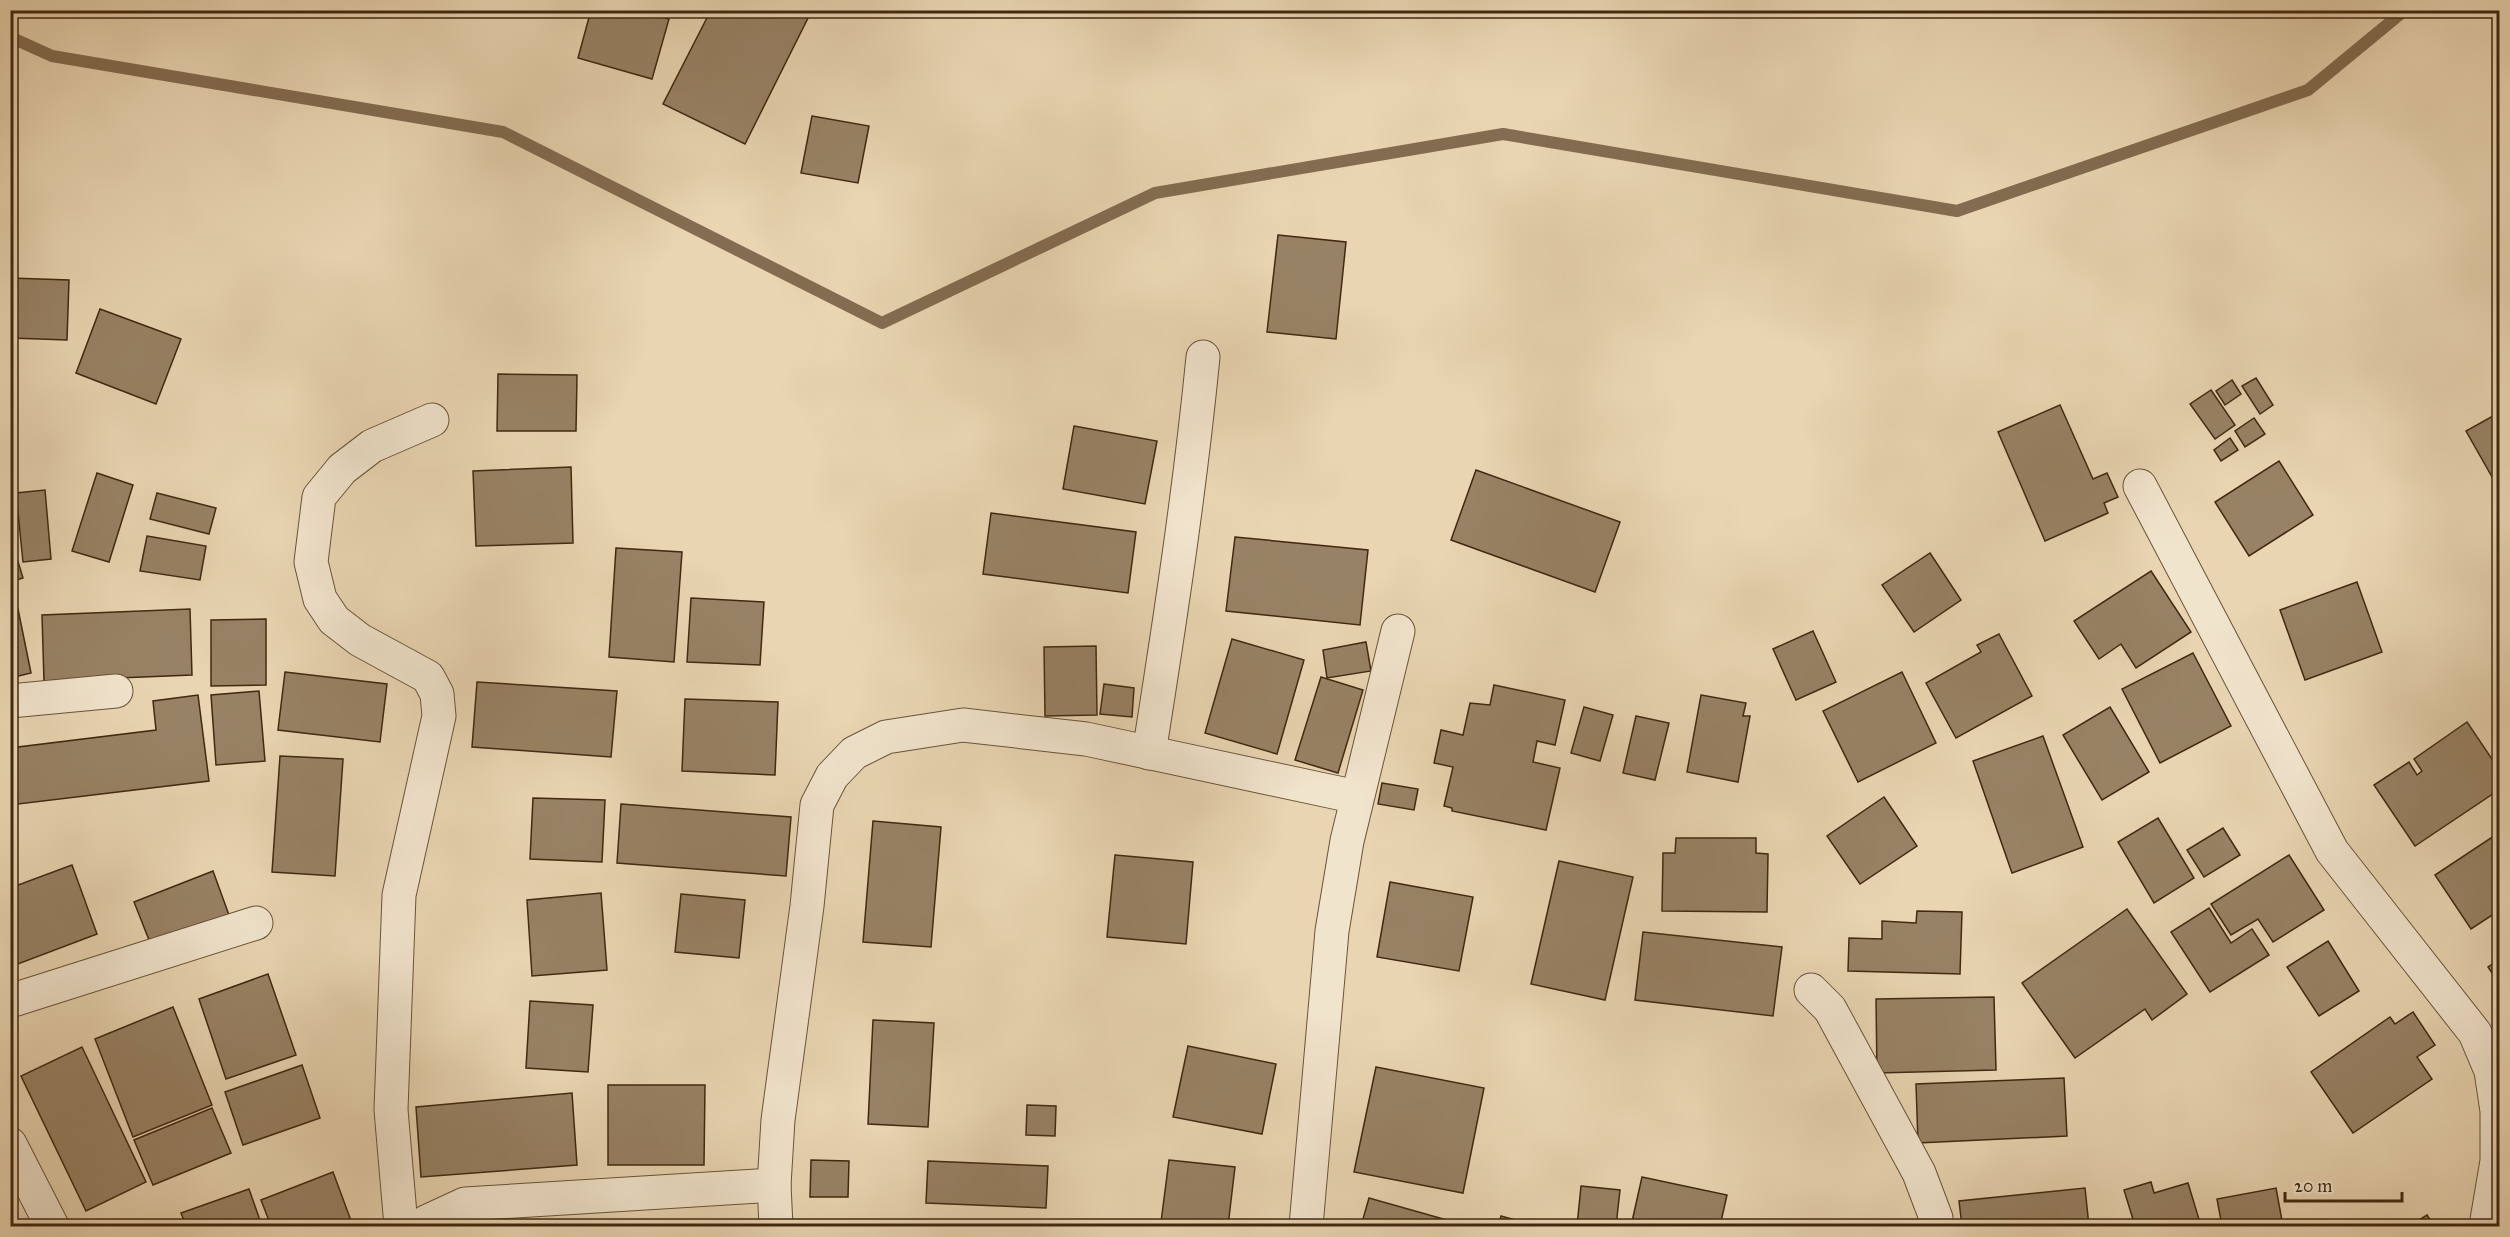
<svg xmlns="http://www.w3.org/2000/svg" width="2510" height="1237" font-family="'IM FELL Great Primer',serif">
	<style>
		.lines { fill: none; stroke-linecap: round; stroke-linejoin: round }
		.stream { stroke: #836c51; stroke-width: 12 }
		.building { fill: #988265; stroke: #402811; stroke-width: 1.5 }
		.minor-casing { stroke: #6a5339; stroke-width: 35 }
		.minor { stroke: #f1e4cd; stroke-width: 33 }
	</style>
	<rect width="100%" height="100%" fill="#e9d5b2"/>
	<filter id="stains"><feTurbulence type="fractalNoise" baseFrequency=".00333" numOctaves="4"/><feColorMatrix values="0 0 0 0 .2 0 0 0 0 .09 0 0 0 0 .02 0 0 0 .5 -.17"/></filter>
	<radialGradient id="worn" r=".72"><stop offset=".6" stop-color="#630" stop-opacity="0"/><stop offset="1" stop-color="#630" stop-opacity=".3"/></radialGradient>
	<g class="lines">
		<polyline class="stream" points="10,37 52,56 503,132 882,323 1155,193 1503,134 1957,211 2308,90 2405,10"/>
	</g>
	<g class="building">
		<polygon points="591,10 638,10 669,19 652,79 578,58"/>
		<polygon points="711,10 797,10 809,16 745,144 663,104"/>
		<polygon points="812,116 869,126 858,183 801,173"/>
		<polygon points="1278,235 1346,242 1336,339 1267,332"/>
		<polygon points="10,278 69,280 67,340 10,338"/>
		<polygon points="100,309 181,339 156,404 76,373"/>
		<polygon points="498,374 577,375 576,431 497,431"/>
		<polygon points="2256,378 2273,405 2260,414 2242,386"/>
		<polygon points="2232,380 2241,394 2225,405 2216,391"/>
		<polygon points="2211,390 2235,425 2215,439 2190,404"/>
		<polygon points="2060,405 2093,479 2107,473 2118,497 2104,503 2108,513 2045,541 1998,432"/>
		<polygon points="2500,412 2500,491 2466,431"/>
		<polygon points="2254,418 2265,434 2245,447 2235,431"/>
		<polygon points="1074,426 1157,441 1145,504 1063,489"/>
		<polygon points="2230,438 2238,450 2221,461 2214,450"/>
		<polygon points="2279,461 2313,515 2249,556 2215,502"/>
		<polygon points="571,467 573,543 476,546 473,471"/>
		<polygon points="1476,470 1620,522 1595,592 1451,540"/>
		<polygon points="97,473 133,485 109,562 72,551"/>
		<polygon points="45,490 51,559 23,562 16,493"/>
		<polygon points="157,493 216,508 209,534 150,519"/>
		<polygon points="991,513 1136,532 1128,593 983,574"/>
		<polygon points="10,535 23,578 10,582"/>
		<polygon points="147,536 206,546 200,580 140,571"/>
		<polygon points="1235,537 1368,550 1360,625 1226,611"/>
		<polygon points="616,548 682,552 674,662 609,657"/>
		<polygon points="1930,553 1961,600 1914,632 1882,585"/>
		<polygon points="2151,571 2191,632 2136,668 2121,644 2099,659 2074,621"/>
		<polygon points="2357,582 2382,652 2305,680 2280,610"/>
		<polygon points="691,598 764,602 760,665 687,662"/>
		<polygon points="18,609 31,673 10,678 10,610"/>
		<polygon points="190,609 192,675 44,681 42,615"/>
		<polygon points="266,619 266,685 211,686 211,620"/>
		<polygon points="1813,631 1836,682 1796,700 1773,649"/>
		<polygon points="1999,634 2032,696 1956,738 1926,683 1981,652 1977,645"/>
		<polygon points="1232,639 1304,660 1277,754 1205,733"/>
		<polygon points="1366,642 1371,671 1327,678 1323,650"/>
		<polygon points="1096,646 1097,715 1045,716 1044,647"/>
		<polygon points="2193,653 2231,726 2160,763 2122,689"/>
		<polygon points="285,672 387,684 380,742 278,730"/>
		<polygon points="1902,672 1936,743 1858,782 1823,711"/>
		<polygon points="1321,677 1363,690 1338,773 1295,760"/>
		<polygon points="477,682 617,691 611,757 472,747"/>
		<polygon points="1104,684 1134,688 1132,717 1100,714"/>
		<polygon points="1494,685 1565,700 1555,745 1537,741 1533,762 1560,768 1546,830 1452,811 1452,808 1444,806 1453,767 1434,763 1441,730 1463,735 1470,703 1490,705"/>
		<polygon points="259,691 265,761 216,765 211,695"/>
		<polygon points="198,695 209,781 10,805 10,748 156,730 153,701"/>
		<polygon points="1701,695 1746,703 1743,716 1750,716 1738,782 1687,772"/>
		<polygon points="685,699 778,702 775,775 682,771"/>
		<polygon points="1584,707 1613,715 1600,761 1571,753"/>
		<polygon points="2110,707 2149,772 2102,800 2063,735"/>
		<polygon points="1636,716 1669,723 1655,780 1623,773"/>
		<polygon points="2467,722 2500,771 2500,789 2415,846 2374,785 2409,762 2417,775 2422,771 2414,759"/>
		<polygon points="2043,736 2083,847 2012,873 1973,761"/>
		<polygon points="280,756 343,759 335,876 272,872"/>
		<polygon points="1382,783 1418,789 1414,810 1378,804"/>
		<polygon points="1884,797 1917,846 1860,884 1827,836"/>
		<polygon points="533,798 605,800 602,862 530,859"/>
		<polygon points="621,804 791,817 786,876 617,863"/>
		<polygon points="2158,818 2194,878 2154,903 2118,842"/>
		<polygon points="873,821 941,827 931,947 863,942"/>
		<polygon points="2223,828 2240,855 2204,877 2187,850"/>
		<polygon points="2500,832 2500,910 2471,929 2435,875"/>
		<polygon points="1676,838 1756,838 1756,853 1768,854 1767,912 1662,911 1663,853 1675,853"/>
		<polygon points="1115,855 1193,862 1186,944 1107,937"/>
		<polygon points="2289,855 2324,910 2273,942 2258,919 2231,935 2211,904"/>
		<polygon points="1559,861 1633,877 1605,1000 1531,984"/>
		<polygon points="72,865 97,934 10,967 10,888"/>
		<polygon points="213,871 229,915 151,945 134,902"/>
		<polygon points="1390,882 1473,897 1459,971 1377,957"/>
		<polygon points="601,893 607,970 532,976 527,900"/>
		<polygon points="681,894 745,900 739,958 675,952"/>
		<polygon points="2209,908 2231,943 2252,929 2269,955 2210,992 2171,932"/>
		<polygon points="2127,909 2187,994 2152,1020 2145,1009 2075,1058 2022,983"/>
		<polygon points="1917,911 1962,912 1960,974 1848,971 1849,938 1882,939 1882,921 1916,923"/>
		<polygon points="1643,932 1782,947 1773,1016 1635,1000"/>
		<polygon points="2328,941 2359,991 2319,1016 2287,967"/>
		<polygon points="2500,959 2500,985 2488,967"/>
		<polygon points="268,974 296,1055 226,1079 199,999"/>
		<polygon points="1994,997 1996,1070 1877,1073 1876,999"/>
		<polygon points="530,1001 593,1005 588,1072 526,1068"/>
		<polygon points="173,1007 212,1105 133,1137 95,1039"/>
		<polygon points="2413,1012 2435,1045 2417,1057 2432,1079 2353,1133 2311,1072 2390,1017 2395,1024"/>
		<polygon points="873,1020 934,1023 928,1127 868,1124"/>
		<polygon points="1188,1046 1276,1064 1262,1134 1173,1117"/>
		<polygon points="82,1047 146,1182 86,1211 21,1076"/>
		<polygon points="302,1065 320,1118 243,1145 225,1092"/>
		<polygon points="1376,1067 1484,1088 1463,1193 1354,1172"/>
		<polygon points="2064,1078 2067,1136 1918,1143 1916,1084"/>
		<polygon points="608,1085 705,1085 704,1165 608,1165"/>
		<polygon points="572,1093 577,1165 421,1177 416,1107"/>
		<polygon points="1027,1105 1056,1106 1055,1136 1026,1135"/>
		<polygon points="212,1108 231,1153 153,1185 134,1140"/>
		<polygon points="811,1160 849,1161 848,1197 810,1197"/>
		<polygon points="1169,1160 1235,1167 1228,1226 1198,1226 1161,1222"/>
		<polygon points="928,1161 1048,1166 1046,1208 926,1203"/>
		<polygon points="333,1172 353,1226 271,1226 261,1200"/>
		<polygon points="1642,1177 1727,1195 1720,1226 1631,1226"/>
		<polygon points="2151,1182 2154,1193 2188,1183 2201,1226 2135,1226 2124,1190"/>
		<polygon points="1581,1186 1620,1190 1616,1226 1577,1226"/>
		<polygon points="2085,1188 2089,1226 1962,1226 1959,1201"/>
		<polygon points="2276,1188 2283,1226 2222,1226 2217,1199"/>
		<polygon points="249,1189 262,1226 186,1226 181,1213"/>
		<polygon points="1369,1198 1468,1226 1361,1226"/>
		<polygon points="2427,1215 2434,1226 2409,1226"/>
		<polygon points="1501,1216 1537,1226 1498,1226"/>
	</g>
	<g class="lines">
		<defs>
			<g id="minor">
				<polyline points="2140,486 2332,851 2475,1033 2491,1071 2497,1111 2497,1161 2486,1226"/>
				<polyline points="10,701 116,691"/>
				<path d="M1149,753C1170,621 1190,489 1203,357"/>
				<polyline points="1811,990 1830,1009 1919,1173 1936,1218 1936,1226"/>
				<polyline points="10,1001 256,923"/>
				<polyline points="10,1144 52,1226"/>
				<polyline points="401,1226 391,1110 399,895 439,716 437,694 428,677 360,640 334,620 320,599 311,562 319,497 342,469 372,446 432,420"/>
				<polyline points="423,1226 426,1222 465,1204 774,1185"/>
				<polyline points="776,1226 774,1185 778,1120 807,906 817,805 832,776 854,753 886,737 963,725 1086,739 1357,797"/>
				<polyline points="1306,1226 1332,931 1347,841 1398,631"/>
			</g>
		</defs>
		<use href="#minor" class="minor-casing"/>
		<use href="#minor" class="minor"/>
	</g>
	<rect width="2510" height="1237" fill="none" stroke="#e9d5b2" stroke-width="36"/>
	<rect x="12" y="12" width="2486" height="1213" fill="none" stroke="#402811" stroke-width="3"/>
	<rect x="18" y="18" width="2474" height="1201" fill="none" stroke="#402811" stroke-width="1.5"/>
	<path d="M2285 1192v9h117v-9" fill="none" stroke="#402811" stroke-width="3"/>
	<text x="2294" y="1192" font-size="18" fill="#402811" stroke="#f1e4cd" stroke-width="4.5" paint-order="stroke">20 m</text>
	<rect width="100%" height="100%" filter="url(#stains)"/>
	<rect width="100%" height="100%" fill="url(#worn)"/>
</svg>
